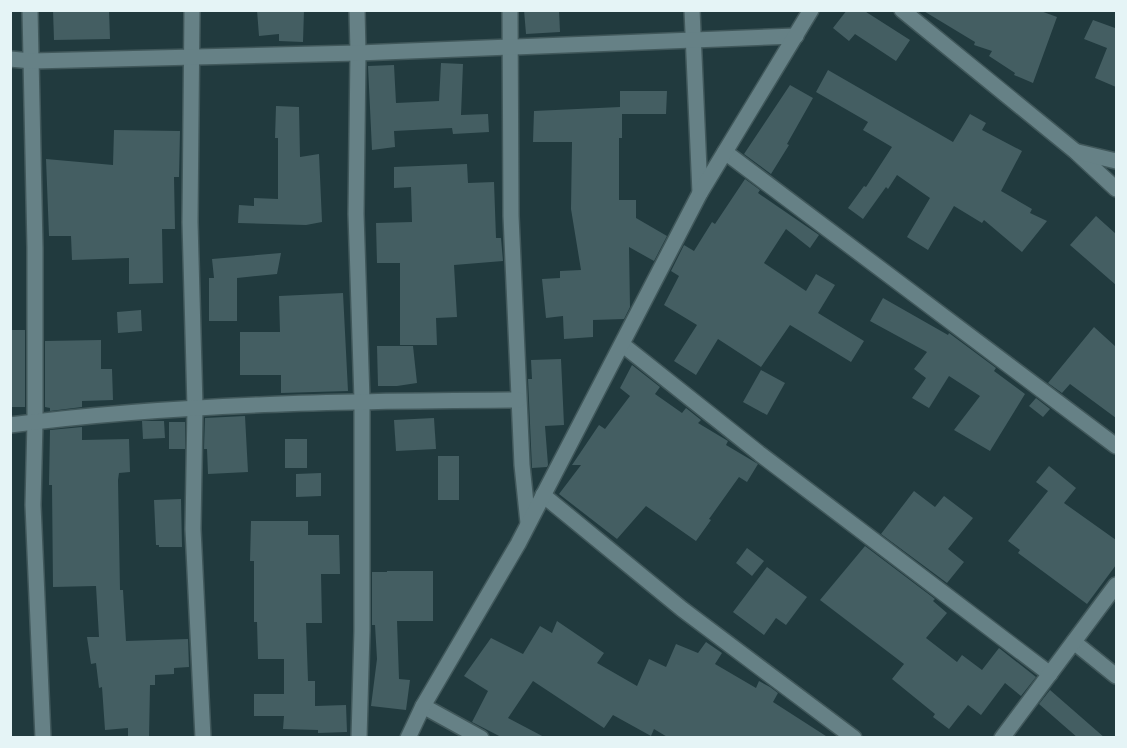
<svg xmlns="http://www.w3.org/2000/svg" width="1127" height="748" font-family="Quicksand,sans-serif">
	<style>
		.building { fill: #445e62 }
		.lines { fill: none; stroke-linecap: round; stroke-linejoin: round }
		.street-casing { stroke: #41585b; stroke-width: 18 }
		.secondary-casing { stroke: #41585b; stroke-width: 18 }
		.street { stroke: #668186; stroke-width: 15 }
		.secondary { stroke: #668186; stroke-width: 15 }
	</style>
	<rect width="100%" height="100%" fill="#213a3e"/>
	<g class="building">
		<polygon points="53,10 109,10 110,39 54,40"/>
		<polygon points="257,10 304,10 303,42 279,41 279,34 259,36"/>
		<polygon points="524,10 559,10 560,32 526,34"/>
		<polygon points="847,10 863,10 910,40 896,61 855,34 849,41 833,28"/>
		<polygon points="922,10 1038,10 1057,17 1033,83 1014,75 1015,73 989,56 992,51 974,45 975,42"/>
		<polygon points="1093,20 1115,28 1116,27 1116,87 1095,78 1107,48 1084,39"/>
		<polygon points="441,63 463,64 461,115 488,114 489,132 453,134 452,128 394,131 395,147 372,150 368,66 394,65 396,103 439,101"/>
		<polygon points="828,70 953,142 970,114 986,123 982,130 1022,151 1001,191 1032,209 1030,213 1047,221 1022,252 984,220 982,223 954,206 928,250 907,237 930,198 897,175 888,189 886,187 863,219 848,208 864,186 866,187 892,147 863,130 868,122 816,92"/>
		<polygon points="790,85 813,98 787,144 789,145 771,174 744,154"/>
		<polygon points="620,91 667,91 666,114 622,114 622,138 619,138 619,200 636,200 636,218 667,236 654,261 629,247 630,307 624,319 593,320 593,337 564,339 563,316 546,318 542,279 560,278 560,271 581,270 571,209 572,142 533,142 534,111 620,107"/>
		<polygon points="276,106 299,107 300,157 319,154 322,222 306,225 238,223 239,205 254,206 254,198 278,199 278,138 275,138"/>
		<polygon points="114,130 180,131 179,177 174,177 175,229 162,229 163,283 129,284 129,258 72,260 71,236 49,236 46,159 113,165"/>
		<polygon points="467,164 468,183 494,182 496,238 501,238 503,261 454,265 457,317 436,318 437,345 400,345 400,263 377,263 376,223 412,222 411,187 394,188 394,167"/>
		<polygon points="745,179 760,190 758,193 819,235 810,248 786,229 764,263 806,291 816,274 835,285 818,313 864,341 851,362 790,325 761,367 718,339 696,375 674,361 697,325 664,305 679,276 671,271 684,245 694,251 712,222 715,224"/>
		<polygon points="1096,216 1116,234 1116,285 1070,245"/>
		<polygon points="281,253 277,274 237,278 237,321 209,321 209,278 214,278 212,259"/>
		<polygon points="343,293 348,391 281,393 281,375 240,375 240,332 280,332 279,296"/>
		<polygon points="883,298 948,335 949,333 996,368 994,371 1025,394 990,451 954,430 980,396 949,376 929,408 912,398 926,378 914,369 927,352 870,321"/>
		<polygon points="141,310 142,331 118,333 117,312"/>
		<polygon points="1094,327 1116,347 1116,418 1070,384 1062,393 1048,383"/>
		<rect x="10" y="330" width="15" height="77"/>
		<polygon points="101,340 101,369 112,369 113,400 82,401 82,407 50,411 50,408 45,407 45,341"/>
		<polygon points="377,346 413,346 417,383 397,386 378,386"/>
		<polygon points="561,359 564,425 545,426 548,465 547,467 532,468 528,379 532,379 531,360"/>
		<polygon points="632,365 660,387 655,394 682,413 686,408 701,420 698,423 728,441 726,445 758,464 747,482 739,477 709,519 711,520 696,541 646,506 617,539 559,494 581,465 572,465 599,425 605,429 630,396 620,388"/>
		<polygon points="761,370 785,383 767,415 743,402"/>
		<polygon points="1036,398 1050,409 1043,417 1029,406"/>
		<polygon points="245,416 248,472 208,474 207,449 204,449 205,418"/>
		<polygon points="434,418 436,449 396,451 394,420"/>
		<polygon points="142,421 164,421 165,438 143,439"/>
		<rect x="169" y="422" width="16" height="27"/>
		<polygon points="82,427 82,440 129,439 130,472 119,473 118,480 120,590 123,590 126,641 188,639 189,667 174,668 174,674 155,675 155,685 150,685 149,738 128,738 128,728 105,730 102,687 99,688 96,663 91,664 87,637 99,637 96,586 53,587 52,485 49,485 50,430"/>
		<rect x="285" y="439" width="22" height="29"/>
		<rect x="438" y="456" width="21" height="44"/>
		<polygon points="1049,466 1076,488 1064,503 1116,540 1116,565 1087,604 1018,553 1020,550 1008,541 1048,491 1036,482"/>
		<polygon points="321,473 321,496 296,497 296,474"/>
		<polygon points="914,491 935,507 944,496 973,518 948,549 964,562 947,583 881,534"/>
		<polygon points="181,499 182,547 159,547 159,545 156,545 154,500"/>
		<polygon points="251,521 308,521 308,535 339,535 340,574 321,574 322,623 306,623 308,681 315,681 315,706 346,705 347,732 318,733 318,730 283,729 284,716 254,716 254,694 284,694 284,659 258,659 257,622 254,622 254,561 250,561"/>
		<polygon points="865,546 935,599 933,601 947,613 926,638 957,662 962,655 982,670 999,648 1036,677 1021,696 1005,683 981,715 968,705 949,729 933,717 935,714 892,679 904,664 820,600"/>
		<polygon points="747,548 764,561 752,576 736,563"/>
		<polygon points="767,567 807,597 786,625 776,618 764,635 733,612"/>
		<polygon points="387,571 433,571 433,621 397,621 399,679 410,680 406,710 371,706 377,659 375,625 372,625 372,572 387,572"/>
		<polygon points="557,621 604,653 597,663 637,686 649,659 666,667 676,644 698,653 706,642 722,653 715,664 756,688 759,681 770,687 778,693 773,702 829,738 669,738 654,729 651,736 613,715 604,728 533,681 508,718 546,738 503,738 472,722 488,691 464,676 491,638 523,654 540,626 552,633"/>
		<polygon points="1050,690 1105,738 1078,738 1039,704"/>
	</g>
	<g class="lines">
		<defs>
			<g id="street">
				<polyline points="30,10 35,248 35,421 33,505 43,738"/>
				<polyline points="192,10 190,222 195,407 193,529 203,738"/>
				<polyline points="357,10 358,53 356,214 362,400 362,631 359,738"/>
				<polyline points="510,10 511,216 522,465 528,523"/>
				<polyline points="692,10 700,193"/>
				<polyline points="902,10 1075,151 1116,189"/>
				<polyline points="10,59 32,61 358,53 796,36"/>
				<polyline points="725,152 1116,446"/>
				<polyline points="1078,152 1116,161"/>
				<polyline points="623,345 760,454 1050,674"/>
				<path d="M10,425C179,403 349,401 518,400"/>
				<polyline points="543,495 682,609 854,738"/>
				<polyline points="1074,642 1116,676"/>
				<polyline points="423,706 481,738"/>
				<polyline points="1002,738 1116,585"/>
			</g>
			<polyline id="secondary" points="408,738 423,706 518,544 700,193 811,10"/>
		</defs>
		<use href="#street" class="street-casing"/>
		<use href="#secondary" class="secondary-casing"/>
		<use href="#street" class="street"/>
		<use href="#secondary" class="secondary"/>
	</g>
	<rect width="1127" height="748" fill="none" stroke="#e5f4f6" stroke-width="24"/>
</svg>
